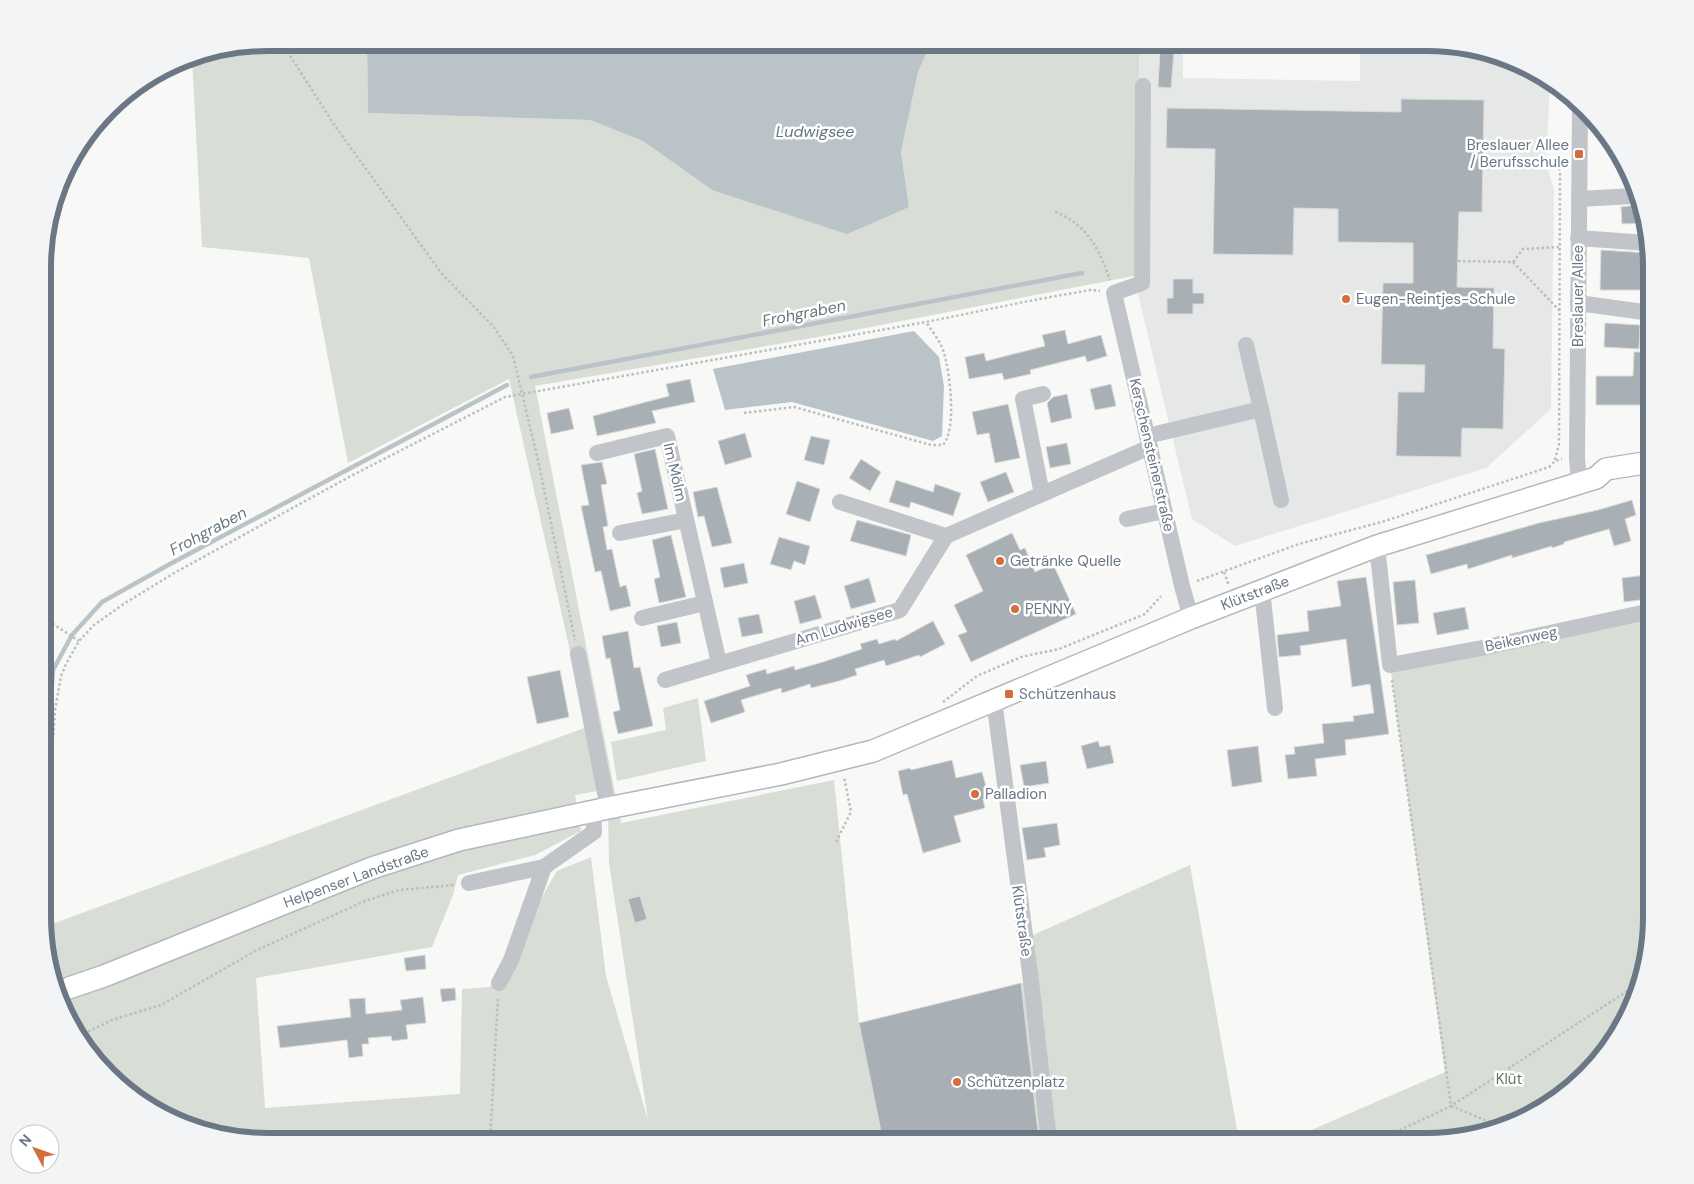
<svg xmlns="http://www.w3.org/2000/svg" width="1694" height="1184" font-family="'DM Sans',sans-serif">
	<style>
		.built { fill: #e6e8e7 }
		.green { fill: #d8ddd6; fill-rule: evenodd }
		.water { fill: #bac3c8 }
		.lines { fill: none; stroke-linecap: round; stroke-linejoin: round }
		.stream { stroke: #bac3c8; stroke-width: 4.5 }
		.building { fill: #a8afb5; stroke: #dadbd9 }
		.major-casing { stroke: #b4b8bc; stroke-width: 24 }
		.path { stroke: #bbbdc0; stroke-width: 2.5; stroke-dasharray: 2.5 2.5; stroke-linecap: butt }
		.minor { stroke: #c1c4c8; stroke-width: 16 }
		.major { stroke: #fff; stroke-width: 21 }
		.poi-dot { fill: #d26f3d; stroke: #fff; stroke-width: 2 }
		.labels { text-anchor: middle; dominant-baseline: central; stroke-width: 5; stroke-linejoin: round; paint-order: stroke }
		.poi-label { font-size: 15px; fill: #6b7785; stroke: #fff; text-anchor: start }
		.street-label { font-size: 15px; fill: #6b7785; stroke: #fff }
		.park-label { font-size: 15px; fill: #667765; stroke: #fff }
		.water-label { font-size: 16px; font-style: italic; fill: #67777f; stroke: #fff }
		.rim { fill: none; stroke: #6b7785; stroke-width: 6 }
	</style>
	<rect width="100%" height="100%" fill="#f8f9f7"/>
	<polygon class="built" points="1139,43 1183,44 1183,78 1360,81 1360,43 1441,43 1499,55 1550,82 1546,162 1554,190 1551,409 1486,468 1235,546 1192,519 1138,294"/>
	<g class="green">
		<path d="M268,43H367L368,113L590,120L643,141L712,190L909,207L901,152L918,72L931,43H1139V275L824,336L535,386L621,823L834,780L859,1023L1031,981L1024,939L1190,865L1239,1141H253L195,1129L131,1095L73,1029L44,946V927L587,727L509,379L348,463L309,258L202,247L192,58ZM603,790L608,808L609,863L648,1120L606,976L591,857L557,871L490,987L462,989L460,1094L265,1108L256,978L432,947L453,895L458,875L535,855L581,831L575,795Z"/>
		<polygon points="1651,611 1651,931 1639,989 1605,1053 1526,1118 1427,1141 1286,1141 1445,1072 1390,665"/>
		<polygon points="698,698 706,761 617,781 611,742 666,730 663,708"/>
	</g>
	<g class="water">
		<polygon points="367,43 931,43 918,72 901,152 909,207 847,234 712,190 643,141 590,120 368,113"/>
		<polygon points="914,331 939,357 944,386 942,436 933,441 792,402 725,410 713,369"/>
	</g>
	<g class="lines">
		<g class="stream">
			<polyline points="531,377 1082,273"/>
			<polyline points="44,790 53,670 72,635 102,602 170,564 507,385"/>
		</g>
	</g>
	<g class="building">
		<polygon points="1160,51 1174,52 1171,88 1158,87"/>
		<polygon points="1401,99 1484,100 1482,212 1459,212 1457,287 1494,288 1493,348 1505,349 1503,429 1462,428 1461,457 1396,456 1398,392 1424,392 1425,365 1381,364 1383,283 1413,283 1413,243 1338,242 1338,209 1294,208 1293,255 1213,254 1215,149 1166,148 1167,108 1401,112"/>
		<polygon points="1637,205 1642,223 1622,224 1621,207"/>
		<polygon points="1601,250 1648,253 1648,274 1651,274 1651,290 1600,290"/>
		<polygon points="1173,279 1193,279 1193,293 1204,293 1204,304 1193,304 1193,314 1167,314 1167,298 1173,298"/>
		<polygon points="1605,323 1640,325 1639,349 1604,347"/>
		<polygon points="1065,330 1068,344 1101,335 1107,356 1087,362 1085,356 1030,370 1031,374 1004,380 1002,373 969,379 965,357 984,353 986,361 1045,346 1042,335"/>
		<polygon points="1634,352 1651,352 1651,405 1596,405 1596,376 1633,376"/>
		<polygon points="690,379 695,402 652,411 656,423 597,436 593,416 669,396 666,384"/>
		<polygon points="1111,384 1116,406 1095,410 1090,389"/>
		<polygon points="1067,394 1072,418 1051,423 1047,403 1053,397"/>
		<polygon points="1008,404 1020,458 995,463 989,433 977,435 972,412"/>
		<polygon points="569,408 574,429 551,434 547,413"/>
		<polygon points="745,433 752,457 725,465 718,441"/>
		<polygon points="811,436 830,440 824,465 804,460"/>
		<polygon points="1067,443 1071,464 1050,468 1046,447"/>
		<polygon points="655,449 668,509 642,514 637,493 642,491 634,454"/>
		<polygon points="861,459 881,472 870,491 849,478"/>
		<polygon points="602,462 607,484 601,485 608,526 603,527 607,550 612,549 620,587 626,585 631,606 610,611 601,571 595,572 581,506 589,505 581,465"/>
		<polygon points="1006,472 1014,492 988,502 980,482"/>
		<polygon points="896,480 933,492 935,484 961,493 953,516 911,502 909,508 889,502"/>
		<polygon points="797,481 820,489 810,522 786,514"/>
		<polygon points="717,487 732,543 712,547 704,516 698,517 693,492"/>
		<polygon points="1632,500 1636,515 1625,519 1631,541 1614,546 1609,529 1564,542 1564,544 1552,548 1552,546 1512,558 1512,555 1468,569 1467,564 1431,574 1426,555 1539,523 1598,510"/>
		<polygon points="857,520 911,535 906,556 850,541"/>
		<polygon points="1012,533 1020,550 1025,548 1035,572 1053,564 1076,614 971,662 958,635 967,632 954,605 983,591 966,555"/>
		<polygon points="671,535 686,597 659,603 654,579 660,577 652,540"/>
		<polygon points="779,537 810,546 805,565 794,561 791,570 770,564"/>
		<polygon points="744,563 748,583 724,588 720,568"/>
		<polygon points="1646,575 1648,599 1624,602 1622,578"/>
		<polygon points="1366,577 1389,734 1345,740 1346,755 1315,759 1317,776 1288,779 1285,755 1295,754 1294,747 1324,743 1322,724 1354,721 1353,716 1374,713 1370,684 1352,687 1346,639 1300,646 1301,655 1279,657 1277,635 1309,631 1307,611 1341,606 1337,581"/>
		<polygon points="869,578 876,602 851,609 844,586"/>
		<polygon points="1415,580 1419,623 1397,625 1393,582"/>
		<polygon points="815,595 822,618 800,624 794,601"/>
		<polygon points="1465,607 1469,629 1437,635 1433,613"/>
		<polygon points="759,614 763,633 742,637 738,618"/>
		<polygon points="933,621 945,644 920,657 919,655 886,666 884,660 855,669 857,675 839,681 811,688 810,684 782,693 781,688 741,700 745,712 711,723 704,701 750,686 746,675 766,669 767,674 794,666 795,670 823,662 862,649 860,644 877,639 879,644 895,639 896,641"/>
		<polygon points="677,622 681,643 661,647 657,626"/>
		<polygon points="628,631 634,668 640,667 653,726 618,734 613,712 620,710 610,658 606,659 602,636"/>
		<polygon points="560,670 569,717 537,724 527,677"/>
		<polygon points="1098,741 1100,747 1110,745 1114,763 1087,769 1081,746"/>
		<polygon points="1258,746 1262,782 1232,787 1227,750"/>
		<polygon points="952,760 956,778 982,772 989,797 983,799 985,808 954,816 961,842 923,853 907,794 903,795 898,771 910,768 911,770"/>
		<polygon points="1046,761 1049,783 1024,787 1020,765"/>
		<polygon points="1057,823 1060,845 1044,848 1046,857 1027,860 1022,828"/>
		<polygon points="640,896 647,919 635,923 628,899"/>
		<polygon points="425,955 426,969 406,971 404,958"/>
		<polygon points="1021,983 1039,1141 883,1141 859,1023"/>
		<polygon points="455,988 456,1000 442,1002 440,989"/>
		<polygon points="423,997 426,1023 406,1025 408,1039 392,1041 391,1036 368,1038 369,1044 362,1044 363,1056 349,1058 347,1040 280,1048 277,1026 351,1017 349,999 365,998 366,1014 402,1010 400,1000"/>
	</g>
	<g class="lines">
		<defs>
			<polyline id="major" points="60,991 104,976 372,868 459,840 608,808 781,774 873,751 1191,618 1377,546 1596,478 1606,469 1651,462"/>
		</defs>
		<use href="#major" class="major-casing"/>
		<g class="path">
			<polyline points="282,43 335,126 442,274 493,326 513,356 538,460 575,640"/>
			<path d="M1055,212C1087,224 1099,249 1110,280"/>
			<polyline points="1458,261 1513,262 1523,249 1560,247"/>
			<polyline points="1513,262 1560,311"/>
			<path d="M744,413L794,407L931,445H943C957,429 950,373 944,353C941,342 932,331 926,322"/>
			<polyline points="1555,460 1559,444 1560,174 1557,155"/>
			<polyline points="1224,572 1229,586"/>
			<polyline points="1197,581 1299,544 1385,521 1540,470 1549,467 1555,461 1562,459"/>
			<polyline points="44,618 79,641"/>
			<polyline points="1392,680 1451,1106"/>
			<polyline points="943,702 977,676 1021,657 1059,649 1145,614 1161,596"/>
			<polyline points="836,842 851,812 844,777"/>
			<polyline points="44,875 55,710 61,676 66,664 79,641 94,625 125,603 176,572 349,477 505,397 926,322 1034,300 1090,290 1100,291"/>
			<polyline points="79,1036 112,1020 161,1005 257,950 365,901 399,890 454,885"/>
			<polyline points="1451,1106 1497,1125"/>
			<polyline points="490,1141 498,997"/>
			<polyline points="1377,1141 1451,1106 1641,982"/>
		</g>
		<g class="minor">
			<polyline points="1143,86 1142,283 1114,293 1182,586 1191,618"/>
			<polyline points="1579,199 1634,196"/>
			<polyline points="1578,238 1648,243"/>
			<polyline points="1578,303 1651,313"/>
			<polyline points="1246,345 1261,409"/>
			<polyline points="1147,436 1261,409 1281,500"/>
			<polyline points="597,453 667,436 719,663"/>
			<polyline points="1579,483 1577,458 1580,108"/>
			<polyline points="1042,494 1023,399 1043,394"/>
			<polyline points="840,502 946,536"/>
			<polyline points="1127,519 1164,511"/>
			<polyline points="620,533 686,520"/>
			<polyline points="1377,546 1390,665 1482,648 1651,611"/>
			<polyline points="1262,590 1275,708"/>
			<polyline points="642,618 705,603"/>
			<polyline points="578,654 608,808"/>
			<polyline points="665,680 900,610 946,536 1150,447"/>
			<polyline points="994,700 1031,981 1049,1141"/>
			<polyline points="469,883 544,867 594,832 593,811"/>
			<polyline points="499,983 511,960 544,867"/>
		</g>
		<use href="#major" class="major"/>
	</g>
	<g class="poi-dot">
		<rect x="1574" y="149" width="10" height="10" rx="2.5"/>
		<circle cx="1346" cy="299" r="5"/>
		<circle cx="1000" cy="561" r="5"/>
		<circle cx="1015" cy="609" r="5"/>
		<rect x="1004" y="689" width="10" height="10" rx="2.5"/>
		<circle cx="975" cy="794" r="5"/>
		<circle cx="957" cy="1082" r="5"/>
	</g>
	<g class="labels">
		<g class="poi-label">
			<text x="1569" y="145" text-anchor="end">Breslauer Allee<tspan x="1569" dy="17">/ Berufsschule</tspan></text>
			<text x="1356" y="299">Eugen-Reintjes-Schule</text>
			<text x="1010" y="561">Getränke Quelle</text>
			<text x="1025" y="609">PENNY</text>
			<text x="1019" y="694">Schützenhaus</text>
			<text x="985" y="794">Palladion</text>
			<text x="967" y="1082">Schützenplatz</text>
		</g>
		<g class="street-label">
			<text transform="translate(1578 296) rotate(-90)">Breslauer Allee</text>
			<text transform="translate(1152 455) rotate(77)">Kerschensteinerstraße</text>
			<text transform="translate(675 472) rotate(77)">Im Mölm</text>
			<text transform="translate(1255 593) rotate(-21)">Klütstraße</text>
			<text transform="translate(844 626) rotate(-17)">Am Ludwigsee</text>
			<text transform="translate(1521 639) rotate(-12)">Beikenweg</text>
			<text transform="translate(356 877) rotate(-20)">Helpenser Landstraße</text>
			<text transform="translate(1022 921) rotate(82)">Klütstraße</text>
		</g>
		<g class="park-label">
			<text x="1509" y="1079">Klüt</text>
		</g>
		<g class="water-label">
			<text x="815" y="131">Ludwigsee</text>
			<text transform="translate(804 313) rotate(-11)">Frohgraben</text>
			<text transform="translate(208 531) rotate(-28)">Frohgraben</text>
		</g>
	</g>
	<path d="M0 0H1694V1184H0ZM267 51H1427A216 216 0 0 1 1643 267V917A216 216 0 0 1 1427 1133H267A216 216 0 0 1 51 917V267A216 216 0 0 1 267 51Z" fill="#f3f4f5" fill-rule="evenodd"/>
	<path class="rim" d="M267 51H1427A216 216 0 0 1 1643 267V917A216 216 0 0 1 1427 1133H267A216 216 0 0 1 51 917V267A216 216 0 0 1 267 51Z"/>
	<g transform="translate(35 1149) rotate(311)"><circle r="24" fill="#ffffff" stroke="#c4c9ce"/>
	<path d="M0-4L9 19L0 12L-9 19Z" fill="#d26f3d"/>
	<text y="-8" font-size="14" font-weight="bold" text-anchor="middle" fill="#6b7785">N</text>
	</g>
</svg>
